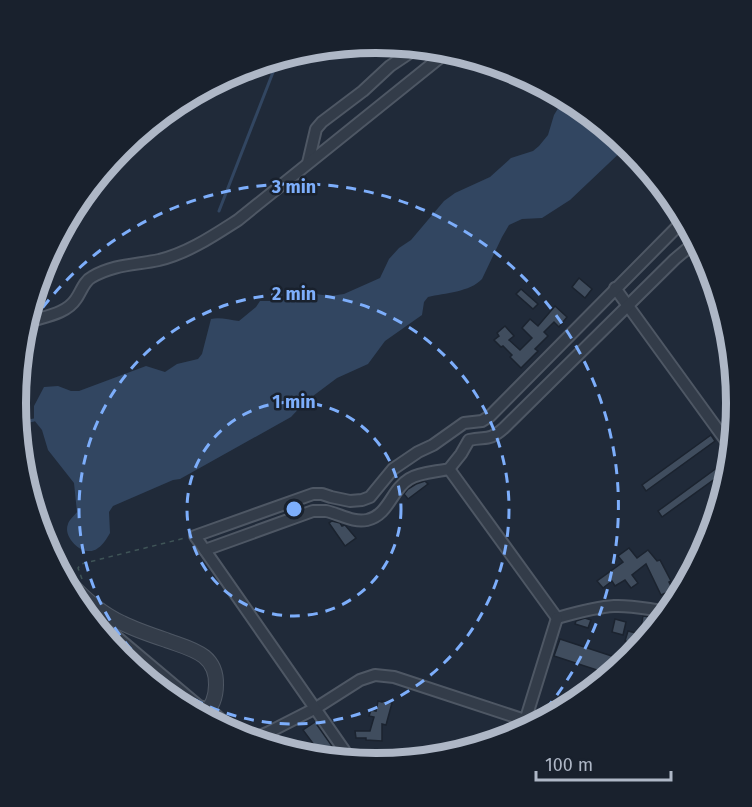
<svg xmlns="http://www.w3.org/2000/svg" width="752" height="807" font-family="'Fira Sans',sans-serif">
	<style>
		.water { fill: #324661 }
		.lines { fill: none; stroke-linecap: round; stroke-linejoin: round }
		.stream { stroke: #324661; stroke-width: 3 }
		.building { fill: #404d5e; stroke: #1b232f; stroke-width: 1.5 }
		.minor-casing { stroke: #4e5764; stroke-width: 14 }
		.tertiary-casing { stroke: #4e5764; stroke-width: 16 }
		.path { stroke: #3f5457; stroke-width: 1.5; stroke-dasharray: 4.5 4.5; stroke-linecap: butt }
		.minor { stroke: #333c49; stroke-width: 10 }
		.tertiary { stroke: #333c49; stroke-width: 14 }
		.ring { fill: none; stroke: #7daefb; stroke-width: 3; stroke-dasharray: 10 8 }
		.rim { fill: none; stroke: #aeb7c6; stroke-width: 8 }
		.centre { fill: #7daefb; stroke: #19212d; stroke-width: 3 }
		.ring-label { font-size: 18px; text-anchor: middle; font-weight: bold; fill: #7daefb; stroke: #19212d; stroke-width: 5; stroke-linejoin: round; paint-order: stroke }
	</style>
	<rect width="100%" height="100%" fill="#202a39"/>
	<path class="water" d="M562,102L627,146L570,200L542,218L522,219L509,225L502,237L482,279C470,292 445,293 428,297L424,302L422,315L385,341L368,364L337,378L305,402L291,417L180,479L173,480L113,506L109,512L110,533C107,538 103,545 98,548C85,559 62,538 68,524C69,520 74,516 77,512L74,483L48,450L42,430L34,420V406L44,387L58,386L71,391H79L146,366L165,372L177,364L198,359L202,354L211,319C220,317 229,320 239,321L256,307L260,301H282L301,292L330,296L344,294L380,278L389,259L399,248L411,240L444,201L455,193L490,177L511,158L533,151L539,146L548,135L554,115Z"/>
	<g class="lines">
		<g class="stream">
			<polyline points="219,211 277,62"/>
			<polyline points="19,423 34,420"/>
		</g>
	</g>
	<g class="building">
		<polygon points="579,278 592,289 585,298 572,287"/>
		<polygon points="521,289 538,304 533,309 516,294"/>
		<polygon points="555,306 567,317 559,327 554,322 544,332 548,336 535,349 538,351 521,368 510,357 512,355 503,346 501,347 494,340 499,336 497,333 505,326 514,336 509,340 520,350 532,338 522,328 530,319 538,326"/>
		<polygon points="711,435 715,441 646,491 642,485"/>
		<polygon points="725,462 723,473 662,517 658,511"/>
		<polygon points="425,481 428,484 408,499 404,494 408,489 416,484"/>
		<polygon points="332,521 340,523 342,526 345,525 356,538 345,546 329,523"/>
		<polygon points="629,548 637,558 648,550 657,561 660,560 671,581 669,582 673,590 661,595 646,564 632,575 638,583 631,588 625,580 615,586 612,581 603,588 597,581 623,562 618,556"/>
		<polygon points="643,616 658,618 638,648 639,644 625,641 628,631 640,634"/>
		<polygon points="585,618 591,620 588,628 575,624 576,621"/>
		<polygon points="615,619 626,622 623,635 612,632"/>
		<polygon points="560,639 627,661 609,674 554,656"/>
		<polygon points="378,701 382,702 382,701 392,703 386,725 382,724 382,741 366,740 366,738 356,738 355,731 370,731 374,717 369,716 371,710 376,711"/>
		<polygon points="315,722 339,756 338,757 320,753 303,730"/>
	</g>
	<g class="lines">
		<defs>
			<g id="minor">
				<polyline points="308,163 316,129 322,122 363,91 390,66 414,50"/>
				<polyline points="615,288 729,445"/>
				<path d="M31,321C47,316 67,313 76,299C81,292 84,281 92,277C114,264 136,265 159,260C188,253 213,236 238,220L442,56"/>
				<polyline points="449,469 557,618"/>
				<path d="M205,550L313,511C317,511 322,511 326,511C340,514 353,523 367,520C389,515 391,490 409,479C420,472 437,472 449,469L461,454L469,440C487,436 488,442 504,428L675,259L694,243"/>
				<polyline points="92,616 199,706 209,709 242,738"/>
				<path d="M557,618C575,613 595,607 614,606C630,605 647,609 663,611"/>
				<polyline points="522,731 557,618"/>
				<polyline points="247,739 255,738 269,732 316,708 360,680 375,675 394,677 534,723"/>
				<polyline points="351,760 195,536 313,494 322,494 331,497 350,501 362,500 370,497 393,469 418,452 433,445 464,423 482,421 490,416 681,223"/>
			</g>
			<g id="tertiary">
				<polyline points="41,536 45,546"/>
				<path d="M71,584C86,600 102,614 122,623C136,630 151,635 166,640C190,649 217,653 216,685C216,696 212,707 204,715"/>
			</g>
		</defs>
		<use href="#minor" class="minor-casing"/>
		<use href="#tertiary" class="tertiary-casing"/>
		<polyline class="path" points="82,579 78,568 81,564 185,538"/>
		<use href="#minor" class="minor"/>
		<use href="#tertiary" class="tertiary"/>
	</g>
	<g class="ring">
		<circle cx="294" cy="509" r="107"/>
		<circle cx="294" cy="509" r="215"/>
		<path d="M32 322A322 322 0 1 1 535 722"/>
	</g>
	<path d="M0 0H752V807H0ZM26 403a350 350 0 1 1 700 0a350 350 0 1 1-700 0Z" fill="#19212d" fill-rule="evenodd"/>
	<path class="rim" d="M26 403a350 350 0 1 1 700 0a350 350 0 1 1-700 0Z"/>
	<circle cx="294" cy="509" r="9" class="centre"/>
	<g class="ring-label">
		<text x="294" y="193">3 min</text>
		<text x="294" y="300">2 min</text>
		<text x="294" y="408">1 min</text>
	</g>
	<path d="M536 771v9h135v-9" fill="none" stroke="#aeb7c6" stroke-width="3"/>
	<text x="545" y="771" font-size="18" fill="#aeb7c6" stroke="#19212d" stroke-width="4.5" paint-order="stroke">100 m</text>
</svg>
